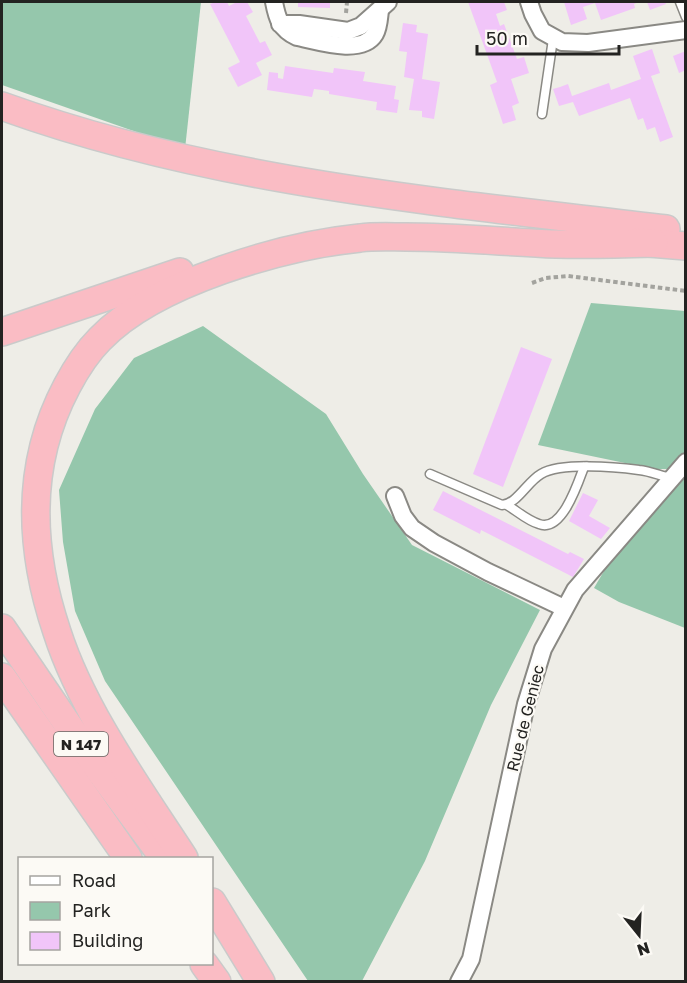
<svg xmlns="http://www.w3.org/2000/svg" width="687" height="983" font-family="'Golos Text',sans-serif">
	<style>
		.green { fill: #95c7ac }
		.building { fill: #f1c5f9 }
		.lines { fill: none; stroke-linecap: round; stroke-linejoin: round }
		.service-casing { stroke: #8a8984; stroke-width: 11 }
		.minor-casing { stroke: #8a8984; stroke-width: 20 }
		.trunk-casing { stroke: #cacaca; stroke-width: 30 }
		.path { stroke: #a3a39e; stroke-width: 4; stroke-dasharray: 4.5 3; stroke-linecap: butt }
		.service { stroke: #fff; stroke-width: 8 }
		.minor { stroke: #fff; stroke-width: 16 }
		.trunk { stroke: #fabcc4; stroke-width: 27 }
		.labels { text-anchor: middle; dominant-baseline: central; stroke-width: 4.5; stroke-linejoin: round; paint-order: stroke }
		.shield { fill: #fcfaf5; stroke: #646461; stroke-width: 1.5 }
		.shield-label { font-size: 15px; font-weight: bold; fill: #232321 }
		.street-label { font-size: 16px; fill: #232321; stroke: #fcfaf5 }
	</style>
	<rect width="100%" height="100%" fill="#eeede7"/>
	<g class="green">
		<polygon points="2,2 201,2 185,149 2,85"/>
		<polygon points="591,303 685,311 686,460 672,469 654,469 538,445"/>
		<polygon points="203,326 326,414 363,474 412,545 540,610 491,705 425,861 362,981 308,981 105,681 75,611 63,542 59,490 95,409 134,358"/>
		<polygon points="685,474 685,628 619,602 594,588 614,554"/>
	</g>
	<g class="building">
		<polygon points="216,2 227,2 229,6 237,2 247,2 253,12 246,16 260,43 265,41 272,55 256,63 262,75 238,87 228,68 240,62 210,4"/>
		<polygon points="298,2 330,2 330,8 298,7"/>
		<polygon points="468,2 504,2 507,10 496,14 500,26 504,24 517,59 524,57 529,73 511,79 519,103 512,106 516,120 503,124 490,85 497,82"/>
		<polygon points="564,2 639,2 634,4 635,8 601,20 595,3 583,7 587,19 571,25"/>
		<polygon points="647,2 665,2 666,4 650,10"/>
		<polygon points="403,23 417,25 416,32 428,34 422,79 440,82 434,119 422,117 422,111 409,110 414,79 404,77 407,52 399,51"/>
		<polygon points="652,49 660,73 651,76 673,137 660,142 655,127 647,130 643,118 638,120 630,98 579,116 573,102 559,106 553,89 560,87 568,84 572,96 609,83 611,90 641,79 633,56"/>
		<polygon points="686,51 686,70 679,73 673,56"/>
		<polygon points="285,66 333,73 334,68 365,72 363,81 396,86 394,99 399,100 397,113 376,110 377,102 329,94 329,91 322,90 314,89 312,97 267,90 269,72 278,73 278,78 283,79"/>
		<polygon points="521,347 552,359 503,487 473,474"/>
		<polygon points="443,491 568,554 570,552 584,559 573,577 481,530 480,534 433,510"/>
		<polygon points="583,493 598,500 589,516 610,528 601,539 569,521"/>
	</g>
	<g class="lines">
		<defs>
			<g id="service">
				<polyline points="680,2 686,17"/>
				<polyline points="542,114 553,39"/>
				<path d="M430,474L502,505C517,504 527,482 541,474C561,462 616,467 639,470C650,471 661,476 671,478"/>
				<path d="M507,505C517,511 528,521 539,524C562,533 578,483 584,467"/>
			</g>
			<g id="minor">
				<path d="M274,2C277,18 280,29 297,37C317,41 362,56 375,34C379,27 379,18 380,10"/>
				<polyline points="529,2 533,14 542,31 562,42 588,43 686,30"/>
				<polyline points="280,24 299,24 348,31 361,26 388,2"/>
				<polyline points="395,496 403,516 412,528 434,543 488,572 564,608"/>
				<polyline points="459,982 471,959 526,704 543,649 575,590 686,462"/>
			</g>
			<g id="trunk">
				<path d="M2,106C215,183 443,202 666,229"/>
				<polyline points="637,242 686,246"/>
				<polyline points="2,332 180,272"/>
				<polyline points="2,628 94,763 164,858"/>
				<polyline points="2,677 128,858"/>
				<path d="M184,858C139,789 82,710 57,632C29,549 25,465 67,386C76,369 86,353 100,339C155,282 283,246 360,238C375,236 391,237 406,237C456,237 506,242 556,244C589,245 622,244 654,243"/>
				<polyline points="212,902 261,982"/>
				<polyline points="204,964 217,982"/>
			</g>
		</defs>
		<use href="#service" class="service-casing"/>
		<use href="#minor" class="minor-casing"/>
		<use href="#trunk" class="trunk-casing"/>
		<g class="path">
			<polyline points="346,13 347,2"/>
			<polyline points="532,283 546,278 568,276 686,291"/>
		</g>
		<use href="#service" class="service"/>
		<use href="#minor" class="minor"/>
		<use href="#trunk" class="trunk"/>
	</g>
	<g class="labels">
		<rect class="shield" x="54" y="732" width="54" height="24" rx="4.5"/>
		<g class="shield-label">
			<text x="81" y="744">N 147</text>
		</g>
		<g class="street-label">
			<text transform="translate(525 718) rotate(-76)">Rue de Geniec</text>
		</g>
	</g>
	<rect width="687" height="983" fill="none" stroke="#232321" stroke-width="6"/>
	<rect x="18" y="857" width="195" height="108" fill="#fcfaf5" stroke="#a5a4a0" stroke-width="1.5"/>
	<rect x="30" y="876" width="30" height="9" fill="#ffffff" stroke="#a5a4a0" stroke-width="1.5"/>
	<text x="72" y="887" font-size="18" fill="#232321">Road</text>
	<rect x="30" y="902" width="30" height="18" fill="#95c7ac" stroke="#a5a4a0" stroke-width="1.5"/>
	<text x="72" y="917" font-size="18" fill="#232321">Park</text>
	<rect x="30" y="932" width="30" height="18" fill="#f1c5f9" stroke="#a5a4a0" stroke-width="1.5"/>
	<text x="72" y="947" font-size="18" fill="#232321">Building</text>
	<g transform="translate(639 935) rotate(162)" stroke="#fcfaf5" stroke-width="4.5" paint-order="stroke">
	<path d="M0-4.5L10 22L0 15L-10 22Z" fill="#232321"/>
	<text y="-9" font-size="16" font-weight="bold" text-anchor="middle" fill="#232321">N</text>
	</g>
	<path d="M477 45v9h142v-9" fill="none" stroke="#232321" stroke-width="3"/>
	<text x="486" y="45" font-size="18" fill="#232321" stroke="#fcfaf5" stroke-width="4.5" paint-order="stroke">50 m</text>
</svg>
